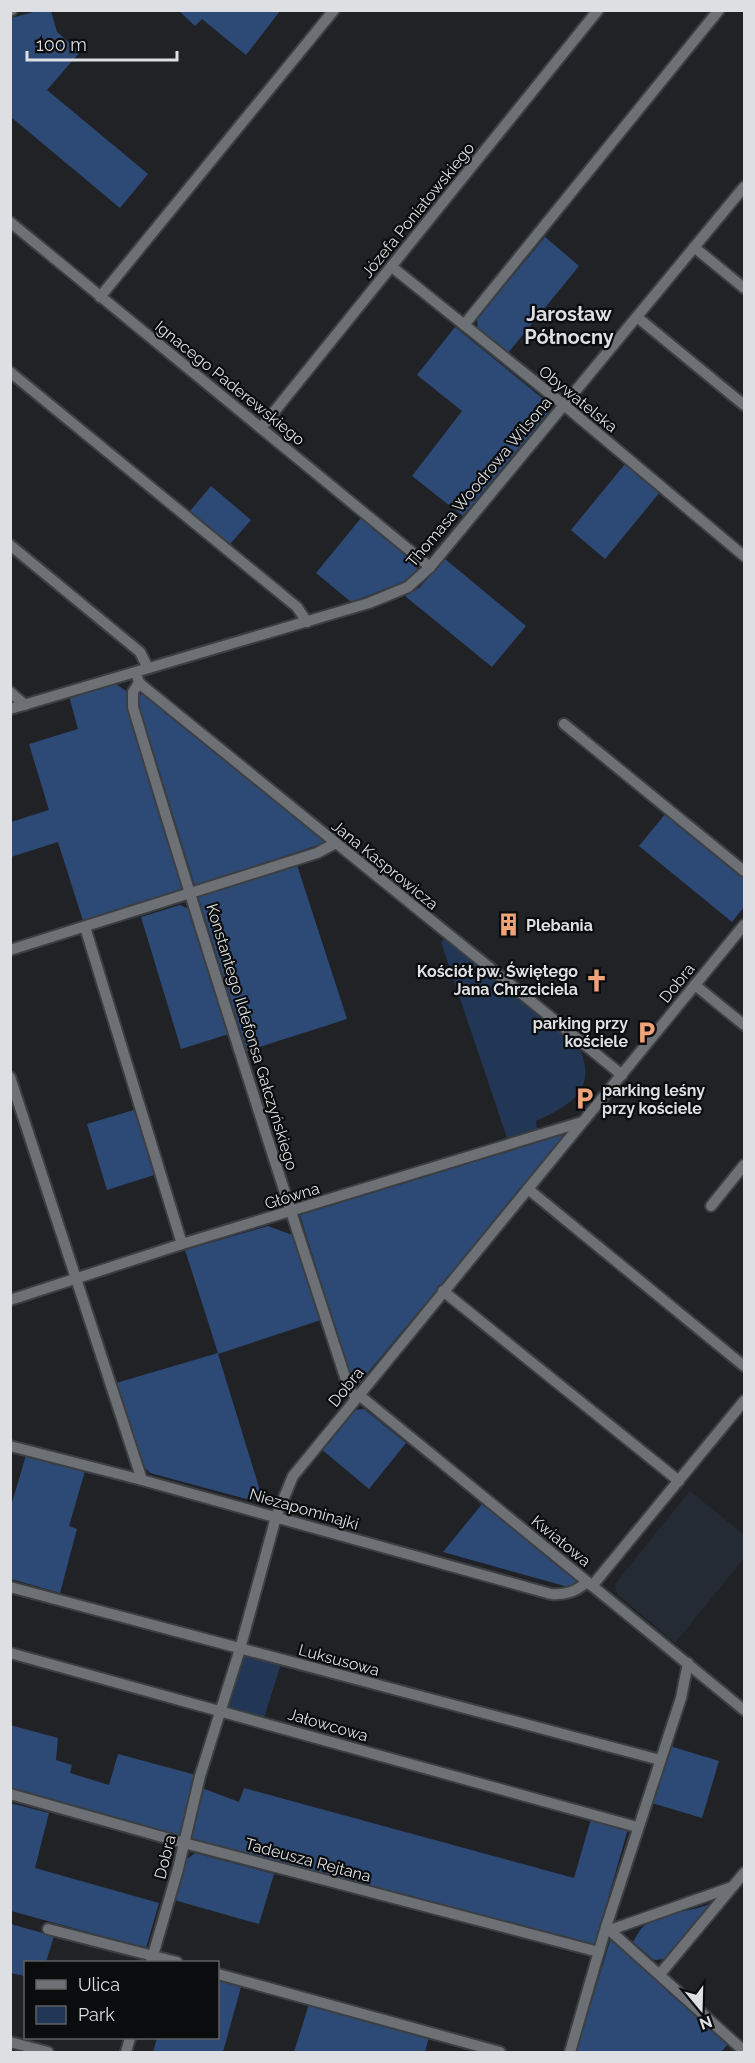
<svg xmlns="http://www.w3.org/2000/svg" width="755" height="2063" font-family="Raleway,sans-serif">
	<style>
		.built { fill: #252b35 }
		.green { fill: #223656 }
		.forest { fill: #2d4a76 }
		.lines { fill: none; stroke-linecap: round; stroke-linejoin: round }
		.minor-casing { stroke: #3c3f42; stroke-width: 14 }
		.minor { stroke: #6d7075; stroke-width: 10 }
		.labels { text-anchor: middle; dominant-baseline: central; stroke-width: 4.5; stroke-linejoin: round; paint-order: stroke }
		.street-label { font-size: 16px; fill: #dddfe2; stroke: #0b0c0e }
		.poi-label { font-size: 16px; font-weight: bold; fill: #dddfe2; stroke: #0b0c0e; text-anchor: start }
		.quarter-label { font-size: 20px; font-weight: bold; fill: #dddfe2; stroke: #0b0c0e }
	</style>
	<rect width="100%" height="100%" fill="#202226"/>
	<polygon class="built" points="690,1491 744,1535 744,1558 675,1643 617,1594 615,1584"/>
	<g class="green">
		<path d="M446,938L580,1049C597,1090 571,1105 536,1121L537,1129L507,1138L441,942Z"/>
		<polygon points="243,1654 281,1664 264,1718 227,1706"/>
	</g>
	<g class="forest">
		<polygon points="37,11 51,11 57,32 80,52 47,90 148,174 120,208 11,117 11,18"/>
		<polygon points="179,11 280,11 246,55 202,19 195,26"/>
		<polygon points="545,237 579,266 508,353 478,330 477,319"/>
		<polygon points="455,327 547,402 548,413 463,516 412,476 462,411 417,375"/>
		<polygon points="625,464 660,492 605,559 571,530"/>
		<polygon points="211,486 251,520 230,544 190,511"/>
		<polygon points="361,518 418,564 416,573 409,580 351,602 316,573"/>
		<polygon points="445,559 526,626 492,667 405,596 419,588"/>
		<polygon points="113,682 126,691 186,883 182,889 83,921 58,842 11,857 11,822 49,810 29,744 78,729 69,696"/>
		<polygon points="142,693 327,842 195,886 137,699"/>
		<polygon points="666,813 744,876 744,907 732,922 639,846"/>
		<polygon points="297,865 347,1019 247,1051 198,896"/>
		<polygon points="180,905 191,910 229,1034 181,1049 141,917"/>
		<polygon points="134,1110 154,1175 107,1190 87,1124"/>
		<polygon points="562,1135 564,1138 354,1389 300,1215"/>
		<polygon points="268,1226 295,1236 321,1320 218,1354 262,1497 250,1500 150,1473 140,1462 116,1383 218,1353 185,1250"/>
		<polygon points="364,1409 406,1443 369,1489 321,1449 354,1410"/>
		<polygon points="26,1455 85,1471 69,1526 77,1529 60,1593 11,1579 11,1506"/>
		<polygon points="482,1504 578,1582 572,1588 443,1552"/>
		<polygon points="10,1725 58,1738 56,1760 72,1765 70,1773 109,1785 118,1754 196,1775 180,1835 11,1789"/>
		<polygon points="670,1746 719,1761 702,1818 652,1803"/>
		<polygon points="202,1788 239,1802 244,1788 574,1878 591,1819 628,1829 594,1947 191,1839"/>
		<polygon points="10,1803 49,1813 35,1868 159,1903 146,1948 11,1911"/>
		<polygon points="195,1853 274,1874 259,1924 174,1900 186,1860"/>
		<path d="M710,1904L665,1959L654,1960L633,1942C636,1937 640,1929 644,1926C661,1913 690,1912 710,1904Z"/>
		<polygon points="10,1924 54,1936 46,1962 26,1962 25,1976 11,1973"/>
		<polygon points="611,1938 729,2043 721,2052 576,2052"/>
		<polygon points="218,1980 241,1987 223,2052 153,2052 157,2038 218,2038"/>
		<polygon points="309,2004 429,2037 425,2052 294,2052"/>
	</g>
	<g class="lines">
		<defs>
			<g id="minor">
				<polyline points="10,11 12,10"/>
				<polyline points="10,222 430,567"/>
				<polyline points="694,247 744,288"/>
				<polyline points="392,267 564,405 744,556"/>
				<polyline points="100,297 334,10"/>
				<polyline points="637,317 744,405"/>
				<polyline points="464,325 719,10"/>
				<polyline points="10,372 297,607 307,622"/>
				<polyline points="261,428 598,10"/>
				<polyline points="10,545 140,652 148,668"/>
				<polyline points="138,679 139,683 622,1075"/>
				<path d="M139,683L133,692V707C201,934 274,1161 348,1386L356,1398"/>
				<polyline points="10,692 25,705"/>
				<polyline points="10,709 369,603 408,587 430,567 744,187"/>
				<polyline points="564,724 744,871"/>
				<polyline points="85,927 182,1244"/>
				<polyline points="10,950 317,853 334,844"/>
				<polyline points="695,985 744,1025"/>
				<polyline points="10,1077 142,1480"/>
				<polyline points="528,1189 744,1366"/>
				<polyline points="711,1206 744,1165"/>
				<polyline points="443,1291 679,1481"/>
				<polyline points="10,1300 182,1244 582,1122"/>
				<polyline points="359,1395 744,1710"/>
				<path d="M10,1446L142,1480L551,1594C566,1595 575,1592 587,1582"/>
				<polyline points="592,1586 744,1401"/>
				<polyline points="10,1587 660,1760"/>
				<polyline points="10,1653 637,1827"/>
				<polyline points="10,1794 184,1843 599,1952"/>
				<polyline points="606,1927 744,2051"/>
				<polyline points="48,1929 177,1962"/>
				<polyline points="610,1930 732,1887"/>
				<polyline points="151,1962 178,1869 200,1776 240,1649 276,1517 293,1476 744,925"/>
				<polyline points="218,1974 500,2052"/>
				<polyline points="660,1974 744,1873"/>
				<polyline points="10,2042 48,2052"/>
				<polyline points="126,2052 130,2038"/>
				<polyline points="570,2052 606,1927 681,1698 688,1663"/>
			</g>
		</defs>
		<use href="#minor" class="minor-casing"/>
		<use href="#minor" class="minor"/>
	</g>
	<defs>
		<symbol id="building-bare" viewBox="-9 -9 18 18"><path d="M-4-6H4V6H1V3H-1V6H-4ZM-2.5-4.3h1.7v1.8h-1.7ZM.8-4.3h1.7v1.8H.8ZM-2.5-1h1.7V.8h-1.7ZM.8-1h1.7V.8H.8Z" fill="#f0a279" stroke="#0b0c0e" stroke-width="2.5" paint-order="stroke"/></symbol>
		<symbol id="church-bare" viewBox="-9 -9 18 18"><path d="M-1.2-6h2.4v3.5h3.3v2.4h-3.3V6h-2.4V-.1h-3.3v-2.4h3.3Z" fill="#f0a279" stroke="#0b0c0e" stroke-width="2.5" paint-order="stroke"/></symbol>
		<symbol id="parking-bare" viewBox="-9 -9 18 18"><path d="M-3.5-5.5H1a3.5 3.5 0 0 1 0 7H-1V5.5H-3.5ZM-1-3.4V-.6H.8a1.4 1.4 0 0 0 0-2.8Z" fill="#f0a279" stroke="#0b0c0e" stroke-width="2.5" paint-order="stroke"/></symbol>
	</defs>
	<g fill-rule="evenodd">
		<use href="#building-bare" x="492" y="908" width="33" height="33"/>
		<use href="#church-bare" x="580" y="964" width="33" height="33"/>
		<use href="#parking-bare" x="630" y="1016" width="33" height="33"/>
		<use href="#parking-bare" x="568" y="1082" width="33" height="33"/>
	</g>
	<g class="labels">
		<g class="street-label">
			<text transform="translate(418 210) rotate(-51)">Józefa Poniatowskiego</text>
			<text transform="translate(230 383) rotate(39)">Ignacego Paderewskiego</text>
			<text transform="translate(578 399) rotate(39)">Obywatelska</text>
			<text transform="translate(479 482) rotate(-50)">Thomasa Woodrowa Wilsona</text>
			<text transform="translate(385 865) rotate(39)">Jana Kasprowicza</text>
			<text transform="translate(677 983) rotate(-51)">Dobra</text>
			<text transform="translate(252 1037) rotate(73)">Konstantego Ildefonsa Gałczyńskiego</text>
			<text transform="translate(292 1196) rotate(-17)">Główna</text>
			<text transform="translate(346 1387) rotate(-51)">Dobra</text>
			<text transform="translate(304 1509) rotate(16)">Niezapominajki</text>
			<text transform="translate(561 1541) rotate(39)">Kwiatowa</text>
			<text transform="translate(339 1660) rotate(15)">Luksusowa</text>
			<text transform="translate(328 1725) rotate(16)">Jałowcowa</text>
			<text transform="translate(165 1857) rotate(-76)">Dobra</text>
			<text transform="translate(308 1860) rotate(15)">Tadeusza Rejtana</text>
		</g>
		<g class="poi-label">
			<text x="526" y="925">Plebania</text>
			<text x="578" y="971" text-anchor="end">Kościół pw. Świętego<tspan x="578" dy="18">Jana Chrzciciela</tspan></text>
			<text x="628" y="1023" text-anchor="end">parking przy<tspan x="628" dy="18">kościele</tspan></text>
			<text x="602" y="1090">parking leśny<tspan x="602" dy="18">przy kościele</tspan></text>
		</g>
		<g class="quarter-label">
			<text x="569" y="314">Jarosław<tspan x="569" dy="23">Północny</tspan></text>
		</g>
	</g>
	<rect width="755" height="2063" fill="none" stroke="#dddfe2" stroke-width="24"/>
	<rect x="24" y="1961" width="195" height="78" fill="#0b0c0e" stroke="#5f6063" stroke-width="1.5"/>
	<rect x="36" y="1980" width="30" height="9" fill="#6d7075" stroke="#5f6063" stroke-width="1.5"/>
	<text x="78" y="1991" font-size="18" fill="#dddfe2">Ulica</text>
	<rect x="36" y="2006" width="30" height="18" fill="#223656" stroke="#5f6063" stroke-width="1.5"/>
	<text x="78" y="2021" font-size="18" fill="#dddfe2">Park</text>
	<g transform="translate(701 2009) rotate(161)" stroke="#0b0c0e" stroke-width="4.5" paint-order="stroke">
	<path d="M0-4.5L10 22L0 15L-10 22Z" fill="#dddfe2"/>
	<text y="-9" font-size="16" font-weight="bold" text-anchor="middle" fill="#dddfe2">N</text>
	</g>
	<path d="M27 51v9h150v-9" fill="none" stroke="#dddfe2" stroke-width="3"/>
	<text x="36" y="51" font-size="18" fill="#dddfe2" stroke="#0b0c0e" stroke-width="4.5" paint-order="stroke">100 m</text>
</svg>
